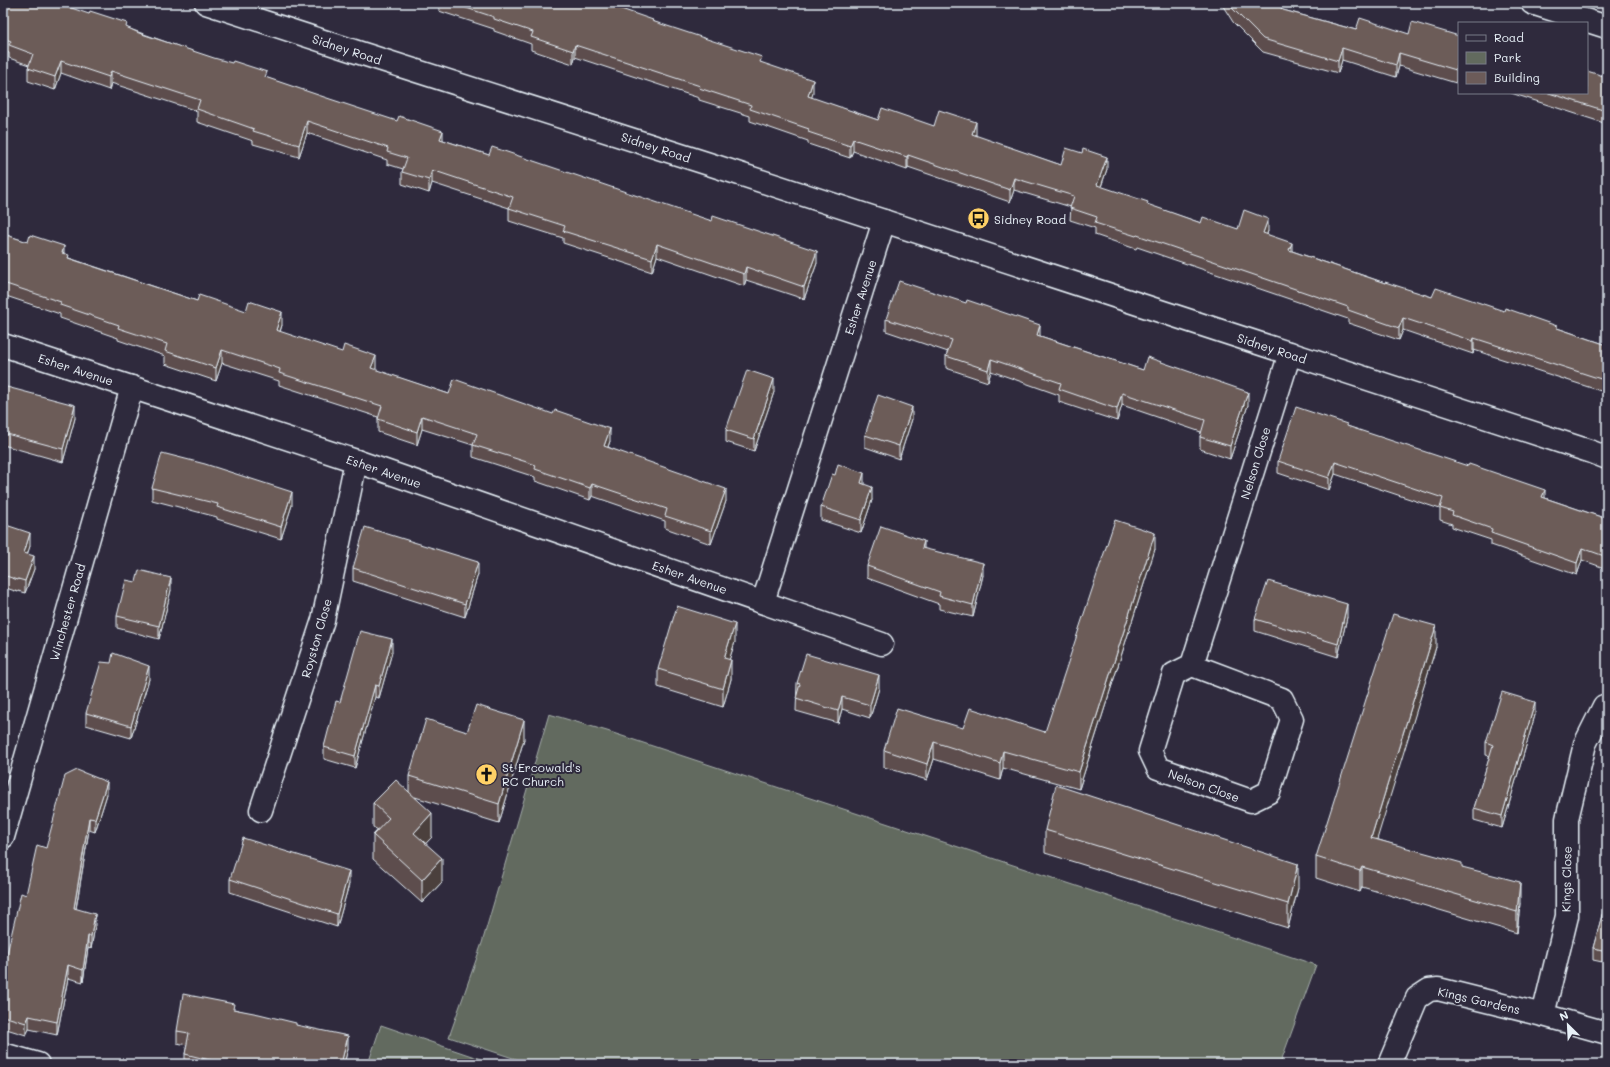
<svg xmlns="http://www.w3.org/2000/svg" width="1610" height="1067" font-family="Mali,sans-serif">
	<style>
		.green { fill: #626a5e; stroke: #a5aeab }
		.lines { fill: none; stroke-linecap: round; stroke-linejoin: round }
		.minor-casing { stroke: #e8f1f8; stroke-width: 25 }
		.minor { stroke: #2f2a3d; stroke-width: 22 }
		.wall { fill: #5d4e4d; stroke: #e8f1f8 }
		.shaded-wall { fill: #4c403e; stroke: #e8f1f8 }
		.building { fill: #6c5b59; stroke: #e8f1f8 }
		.labels { text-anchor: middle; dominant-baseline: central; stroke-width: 4; stroke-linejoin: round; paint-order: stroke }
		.street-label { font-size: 12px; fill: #e8f1f8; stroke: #2f2a3d }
		.poi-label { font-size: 12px; fill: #e8f1f8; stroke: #2f2a3d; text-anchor: start }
	</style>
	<rect width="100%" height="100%" fill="#2f2a3d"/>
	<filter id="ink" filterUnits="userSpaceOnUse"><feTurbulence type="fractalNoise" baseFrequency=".025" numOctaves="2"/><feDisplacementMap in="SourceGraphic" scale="8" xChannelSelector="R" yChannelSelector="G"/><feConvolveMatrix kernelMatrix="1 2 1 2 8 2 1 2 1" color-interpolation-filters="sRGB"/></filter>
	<g filter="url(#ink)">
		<g class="green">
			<polygon points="549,714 607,731 1316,965 1280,1064 531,1064 449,1037 482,943"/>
			<polygon points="381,1025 495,1064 368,1064"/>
		</g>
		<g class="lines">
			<defs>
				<g id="minor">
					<polyline points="206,3 357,52 712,165 1592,452 1607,458"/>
					<polyline points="1532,3 1607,27"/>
					<polyline points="3,345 356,461 882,644"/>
					<polyline points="763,602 884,221"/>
					<polyline points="1192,665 1282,699 1292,719 1269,792 1251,801 1158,768 1150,751 1174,674 1192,665 1290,353"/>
					<polyline points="261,810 323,620 356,461"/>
					<polyline points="3,837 132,387"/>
					<polyline points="1543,1015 1567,916 1567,819 1585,744 1604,706"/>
					<polyline points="3,1054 38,1064"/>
					<polyline points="1391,1064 1390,1062 1417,998 1429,990 1438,989 1543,1015 1607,1033"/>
				</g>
			</defs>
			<use href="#minor" class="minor-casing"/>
			<use href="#minor" class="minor"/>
		</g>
		<g class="wall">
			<polygon points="3,3 127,28 267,78 443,140 817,263 804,299 746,280 744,286 657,256 652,272 563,243 563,238 509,221 509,208 432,183 429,193 402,184 402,172 403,169 387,164 387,160 307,133 299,157 253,144 253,141 197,122 197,111 111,83 109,90 61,73 55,90 28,81 28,68 29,65 9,58 9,53 3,51"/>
			<polygon points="439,3 604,3 762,63 813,93 811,98 878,120 934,126 976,134 975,136 1061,165 1107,169 1101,187 1148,205 1201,223 1238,229 1268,231 1267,234 1292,251 1385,283 1432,297 1557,328 1607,345 1607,393 1474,350 1473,354 1403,330 1399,340 1348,323 1348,319 1137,247 1136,249 1095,235 1095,228 1070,220 1071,207 1014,190 1010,202 908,167 907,170 853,151 850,158 808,144 808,141 750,121 750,116 699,100 699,98 575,57 573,64 531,50 531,44 494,31 494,29 439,11"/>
			<polygon points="1221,3 1276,3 1283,10 1356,30 1409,34 1459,36 1459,79 1457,79 1456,83 1399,66 1396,77 1342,60 1338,73 1263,52 1233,22"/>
			<polygon points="1607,77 1607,145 1603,144 1603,131 1604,123 1511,93 1587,93"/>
			<polygon points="3,234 64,254 69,258 197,301 282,325 280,332 376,368 375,370 449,394 610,441 608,447 726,501 711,544 665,528 665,521 592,496 590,500 535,481 535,477 473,457 473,445 422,429 417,445 378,432 378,417 279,385 279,381 222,363 216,381 165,364 165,356 118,340 118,338 60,318 60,314 3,295"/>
			<polygon points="886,319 1040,336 1248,405 1230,459 1200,449 1200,437 1201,432 1122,405 1117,421 1059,402 1059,395 991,371 988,382 946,368 946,356 948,352 886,331"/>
			<polygon points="3,386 75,418 63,462 3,445"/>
			<polygon points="774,392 754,451 726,442 726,430"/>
			<polygon points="912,419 899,459 865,447 865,435"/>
			<polygon points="1347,426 1545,498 1607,519 1607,569 1582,560 1577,575 1491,545 1491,540 1452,527 1452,524 1440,520 1440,509 1335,474 1329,490 1278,473 1278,461"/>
			<polygon points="864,485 872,500 861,533 821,520 821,507"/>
			<polygon points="152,488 292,505 281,539 217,519 217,517 152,500"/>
			<polygon points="3,524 30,546 27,554 34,569 25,593 18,591 18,592 3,587"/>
			<polygon points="924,549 983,575 973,617 939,609 939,604 867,578 867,566"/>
			<polygon points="1155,549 1079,789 1003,768 1000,780 934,759 927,780 884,767 884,750 963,728 1045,732"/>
			<polygon points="353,568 478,574 465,617 353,581"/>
			<polygon points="171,590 159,639 117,628 117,616"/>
			<polygon points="1347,617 1338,657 1255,631 1255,619"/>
			<polygon points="735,642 729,660 731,679 723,707 658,687 658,669"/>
			<polygon points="1436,647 1376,839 1462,867 1520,903 1517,933 1362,887 1360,892 1316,878 1316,857"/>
			<polygon points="392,652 379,698 375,697 355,768 324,759 324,747 340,702"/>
			<polygon points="149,679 131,738 86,725 86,713"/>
			<polygon points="797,683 879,688 870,718 842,709 838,723 796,711"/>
			<polygon points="1535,715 1502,828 1474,820 1474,808 1490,756 1486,755 1486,742"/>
			<polygon points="467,732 524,739 499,823 415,797 432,837 425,844 442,882 422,903 373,859 373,835 378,830 373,827 373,803 409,792 409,776"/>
			<polygon points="107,794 95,832 89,830 76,909 95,926 91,949 88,948 83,982 68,978 57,1035 29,1029 26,1035 3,1028 3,971 26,895 46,848"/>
			<polygon points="1045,830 1298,888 1288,928 1045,853"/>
			<polygon points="230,879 349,884 337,927 230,892"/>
			<polygon points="1607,897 1607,963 1593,960 1593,948"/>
			<polygon points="234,1009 296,1025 348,1048 344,1064 185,1064 185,1054 187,1045 177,1043 177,1031"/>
		</g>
		<g class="shaded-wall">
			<polygon points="575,45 575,57 573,64 573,51"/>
			<polygon points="1342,48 1342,60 1338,73 1338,61"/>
			<polygon points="1399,53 1399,66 1396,77 1396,65"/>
			<polygon points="61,61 61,73 55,90 55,77"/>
			<polygon points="1457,66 1457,79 1456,83 1456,70"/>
			<polygon points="111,71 111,83 109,90 109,77"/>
			<polygon points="813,80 813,93 808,109 808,96"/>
			<polygon points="307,121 307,133 299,157 299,145"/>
			<polygon points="976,122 976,134 972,147 972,134"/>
			<polygon points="443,131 443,144 440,139"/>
			<polygon points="853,139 853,151 850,158 850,146"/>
			<polygon points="908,155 908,167 907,170 907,157"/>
			<polygon points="1107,157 1107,169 1097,198 1097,185"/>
			<polygon points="432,170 432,183 429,193 429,180"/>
			<polygon points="1014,178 1014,190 1010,202 1010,190"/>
			<polygon points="1268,219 1268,231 1263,245 1263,233"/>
			<polygon points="1292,243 1292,255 1289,250"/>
			<polygon points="657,244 657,256 652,272 652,259"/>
			<polygon points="64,246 64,258 62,253"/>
			<polygon points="817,251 817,263 804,299 804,287"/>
			<polygon points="746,267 746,280 744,286 744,274"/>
			<polygon points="282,312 282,325 276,343 276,330"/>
			<polygon points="1403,318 1403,330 1399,340 1399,328"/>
			<polygon points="1040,325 1040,338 1037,335"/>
			<polygon points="1474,338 1474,350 1473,354 1473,341"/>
			<polygon points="222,350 222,363 216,381 216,368"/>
			<polygon points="376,356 376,368 371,381 371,368"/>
			<polygon points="991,359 991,371 988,382 988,370"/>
			<polygon points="774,379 774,392 754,451 754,439"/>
			<polygon points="1248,392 1248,405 1230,459 1230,446"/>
			<polygon points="1122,393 1122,405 1117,421 1117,409"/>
			<polygon points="75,405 75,418 63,462 63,449"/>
			<polygon points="912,407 912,419 899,459 899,446"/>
			<polygon points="422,416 422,429 417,445 417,432"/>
			<polygon points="610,429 610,441 604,458 604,446"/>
			<polygon points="1335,462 1335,474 1329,490 1329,478"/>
			<polygon points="864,473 864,485 861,483"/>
			<polygon points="592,484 592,496 590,500 590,488"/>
			<polygon points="872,487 872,500 861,533 861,520"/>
			<polygon points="726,489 726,501 711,544 711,531"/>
			<polygon points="1545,490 1545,502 1542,497"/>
			<polygon points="292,492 292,505 281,539 281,527"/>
			<polygon points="30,533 30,546 24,565 24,553"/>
			<polygon points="1155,533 1155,549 1079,789 1079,772"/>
			<polygon points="924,541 924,554 922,548"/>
			<polygon points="1582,548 1582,560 1577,575 1577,563"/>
			<polygon points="34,556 34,569 25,593 25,581"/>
			<polygon points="478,562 478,574 465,617 465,604"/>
			<polygon points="983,563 983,575 973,617 973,605"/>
			<polygon points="171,578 171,590 159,639 159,626"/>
			<polygon points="1347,604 1347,617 1338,657 1338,644"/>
			<polygon points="735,624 735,642 724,676 724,658"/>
			<polygon points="1436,626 1436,647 1371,859 1371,838"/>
			<polygon points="392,639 392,652 379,698 379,686"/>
			<polygon points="731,660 731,679 723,707 723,689"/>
			<polygon points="149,666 149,679 131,738 131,726"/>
			<polygon points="879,675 879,688 870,718 870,705"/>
			<polygon points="375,685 375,697 355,768 355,756"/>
			<polygon points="842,697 842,709 838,723 838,711"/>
			<polygon points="1535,702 1535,715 1502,828 1502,816"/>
			<polygon points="524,720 524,739 499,823 499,804"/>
			<polygon points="934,742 934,759 927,780 927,764"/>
			<polygon points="1003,751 1003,768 1000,780 1000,763"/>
			<polygon points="107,782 107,794 95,832 95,819"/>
			<polygon points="432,813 432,837 414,856 414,833"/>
			<polygon points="89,818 89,830 74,920 74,908"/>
			<polygon points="442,858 442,882 422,903 422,880"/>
			<polygon points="1298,864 1298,888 1288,928 1288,904"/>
			<polygon points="1362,867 1362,887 1360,892 1360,871"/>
			<polygon points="349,871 349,884 337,927 337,914"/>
			<polygon points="1520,882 1520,903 1517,933 1517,912"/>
			<polygon points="95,914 95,926 91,949 91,936"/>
			<polygon points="88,936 88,948 83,982 83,970"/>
			<polygon points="68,965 68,978 57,1035 57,1022"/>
			<polygon points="29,1016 29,1029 26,1035 26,1023"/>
			<polygon points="348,1036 348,1048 344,1064 341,1064"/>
		</g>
		<g class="building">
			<polygon points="3,3 57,3 89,14 90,11 127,23 126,27 139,33 214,58 232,63 233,61 267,72 265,77 330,99 397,121 399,116 443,131 440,139 489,155 492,147 712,221 713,216 817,251 804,287 746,267 744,274 657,244 652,259 563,231 565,226 509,208 513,197 432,170 429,180 402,172 407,158 387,152 388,148 307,121 299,145 253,131 254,129 197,109 200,100 111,71 109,77 61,61 55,77 28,68 33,54 9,45 11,41 3,38"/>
			<polygon points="451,3 604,3 653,20 652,21 762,57 760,62 813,80 808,96 878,120 882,108 934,126 939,110 976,122 972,134 1061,165 1066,148 1082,153 1083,149 1107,157 1097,185 1148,202 1147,204 1201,223 1203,217 1238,229 1244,210 1268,219 1263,233 1292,243 1289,250 1385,283 1385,282 1432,297 1436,288 1504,311 1505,308 1557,326 1557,328 1607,345 1607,381 1474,338 1473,341 1403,318 1399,328 1348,310 1348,307 1137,235 1136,236 1095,223 1097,217 1070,208 1074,196 1014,178 1010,190 908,155 907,157 853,139 850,146 808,132 809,129 750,109 751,105 699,88 700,86 575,45 573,51 531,37 533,32 494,19 494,17"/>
			<polygon points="1229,3 1276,3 1283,10 1356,30 1360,18 1409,34 1412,22 1459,36 1459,67 1457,66 1456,70 1399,53 1396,65 1342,48 1338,61 1263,39 1233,9"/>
			<polygon points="1587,71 1607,77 1607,133 1603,131 1606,111 1549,93 1587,93"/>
			<polygon points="3,234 28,242 30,235 64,246 62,253 69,255 68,258 197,301 199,295 246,311 249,301 282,312 276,330 342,352 344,345 376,356 371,368 449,394 454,379 553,414 555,410 610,429 604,446 726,489 711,531 665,516 667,509 592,484 590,488 535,469 536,465 473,445 477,434 422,416 417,432 378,419 382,406 279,373 280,369 222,350 216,368 165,351 167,344 118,328 119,325 60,305 61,302 3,283"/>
			<polygon points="899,281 966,303 967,300 1040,325 1037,335 1143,370 1147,357 1248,392 1230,446 1200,437 1205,420 1122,393 1117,409 1059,389 1061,383 991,359 988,370 946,356 952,340 886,319"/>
			<polygon points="747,370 774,379 754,439 726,430"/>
			<polygon points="3,386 75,405 63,449 3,433"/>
			<polygon points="878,395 912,407 899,446 865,435"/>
			<polygon points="1296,407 1347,424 1347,426 1468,466 1469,464 1545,490 1542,497 1607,519 1607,557 1582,548 1577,563 1491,533 1492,529 1452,515 1453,512 1440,508 1443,498 1335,462 1329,478 1278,461"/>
			<polygon points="162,453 205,464 292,492 281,527 217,507 218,504 152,488"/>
			<polygon points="838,464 864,473 861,483 872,487 861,520 821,507 832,474 835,475"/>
			<polygon points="1115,520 1155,533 1079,772 1003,751 1000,763 934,742 927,764 884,750 897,708 963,728 970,708 1045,732"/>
			<polygon points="3,524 30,533 24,553 34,556 25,581 18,579 18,580 3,575"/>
			<polygon points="881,526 924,541 922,548 983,563 973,605 939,596 940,592 867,566"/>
			<polygon points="365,527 478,562 465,604 353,568"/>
			<polygon points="139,570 171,578 159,626 117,616 126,580 136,582"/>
			<polygon points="1268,581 1347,604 1338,644 1255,619"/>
			<polygon points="677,606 735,624 724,658 731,660 723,689 658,669"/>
			<polygon points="1393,614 1436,626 1371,838 1462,863 1462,867 1520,882 1517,912 1362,867 1360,871 1316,857"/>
			<polygon points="360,631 392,639 379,686 375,685 355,756 324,747 336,701 340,702"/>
			<polygon points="113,653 149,666 131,726 86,713 101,662 111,663"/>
			<polygon points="806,654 879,675 870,705 842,697 838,711 796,698 800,684 797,683"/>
			<polygon points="1502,692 1535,702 1502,816 1474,808 1493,745 1486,742"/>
			<polygon points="476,705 524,720 499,804 409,776 426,719 467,732"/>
			<polygon points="77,770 107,782 95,819 89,818 74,908 95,914 91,936 88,936 83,970 68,965 57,1022 29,1016 26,1023 3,1016 3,971 21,893 26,895 37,845 46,848 65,776"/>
			<polygon points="396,780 432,813 414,833 442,858 422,880 373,835 389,818 373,803"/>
			<polygon points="1056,785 1298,864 1288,904 1045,830"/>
			<polygon points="243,838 349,871 337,914 230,879"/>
			<polygon points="1607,897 1607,951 1593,948"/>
			<polygon points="183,994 234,1004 233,1009 259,1014 296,1023 296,1025 348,1036 341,1064 226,1064 185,1054 189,1033 177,1031"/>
		</g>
	</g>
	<defs>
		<symbol id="bus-disc" viewBox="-11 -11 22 22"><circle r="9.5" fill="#ffd166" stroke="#2f2a3d"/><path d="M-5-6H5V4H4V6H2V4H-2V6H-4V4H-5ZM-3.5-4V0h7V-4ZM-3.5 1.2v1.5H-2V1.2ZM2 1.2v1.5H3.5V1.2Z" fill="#111"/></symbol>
		<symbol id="church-disc" viewBox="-11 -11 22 22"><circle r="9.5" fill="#ffd166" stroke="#2f2a3d"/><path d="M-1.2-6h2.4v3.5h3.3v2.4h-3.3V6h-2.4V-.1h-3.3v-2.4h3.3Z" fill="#111"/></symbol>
	</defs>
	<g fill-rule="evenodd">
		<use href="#bus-disc" x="966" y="206" width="25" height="25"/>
		<use href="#church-disc" x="474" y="762" width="25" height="25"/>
	</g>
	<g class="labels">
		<g class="street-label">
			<text transform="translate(347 49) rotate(18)">Sidney Road</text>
			<text transform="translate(656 147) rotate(18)">Sidney Road</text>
			<text transform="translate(860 297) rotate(-72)">Esher Avenue</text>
			<text transform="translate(1272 348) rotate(18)">Sidney Road</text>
			<text transform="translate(76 369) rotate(18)">Esher Avenue</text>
			<text transform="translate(1255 463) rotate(-73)">Nelson Close</text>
			<text transform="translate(384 471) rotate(19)">Esher Avenue</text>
			<text transform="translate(690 577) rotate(19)">Esher Avenue</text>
			<text transform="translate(67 612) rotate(-74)">Winchester Road</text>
			<text transform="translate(316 638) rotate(-74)">Royston Close</text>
			<text transform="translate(1204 785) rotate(20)">Nelson Close</text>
			<text transform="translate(1566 879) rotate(-89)">Kings Close</text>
			<text transform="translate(1479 1000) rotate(13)">Kings Gardens</text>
		</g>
		<g class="poi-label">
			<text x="994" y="219">Sidney Road</text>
			<text x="502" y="767">St Ercowald's<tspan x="502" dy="14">RC Church</tspan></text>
		</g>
	</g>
	<rect width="1610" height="1067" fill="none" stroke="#2f2a3d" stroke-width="16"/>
	<rect x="8" y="8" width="1594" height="1051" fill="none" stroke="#e8f1f8" stroke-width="1.5" filter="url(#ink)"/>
	<rect x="1458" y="22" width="130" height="72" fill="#2f2a3d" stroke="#797a88"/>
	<rect x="1466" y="35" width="20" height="6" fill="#2f2a3d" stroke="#797a88"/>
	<text x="1494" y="42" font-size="12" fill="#e8f1f8">Road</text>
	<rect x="1466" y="52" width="20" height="12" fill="#626a5e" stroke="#797a88"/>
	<text x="1494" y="62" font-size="12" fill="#e8f1f8">Park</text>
	<rect x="1466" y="72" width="20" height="12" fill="#6c5b59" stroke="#797a88"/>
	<text x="1494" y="82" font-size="12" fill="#e8f1f8">Building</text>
	<g transform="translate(1568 1025) rotate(336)" stroke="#2f2a3d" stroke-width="3" paint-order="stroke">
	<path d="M0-3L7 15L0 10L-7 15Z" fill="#e8f1f8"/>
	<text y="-6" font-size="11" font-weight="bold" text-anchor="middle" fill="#e8f1f8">N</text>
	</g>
</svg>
